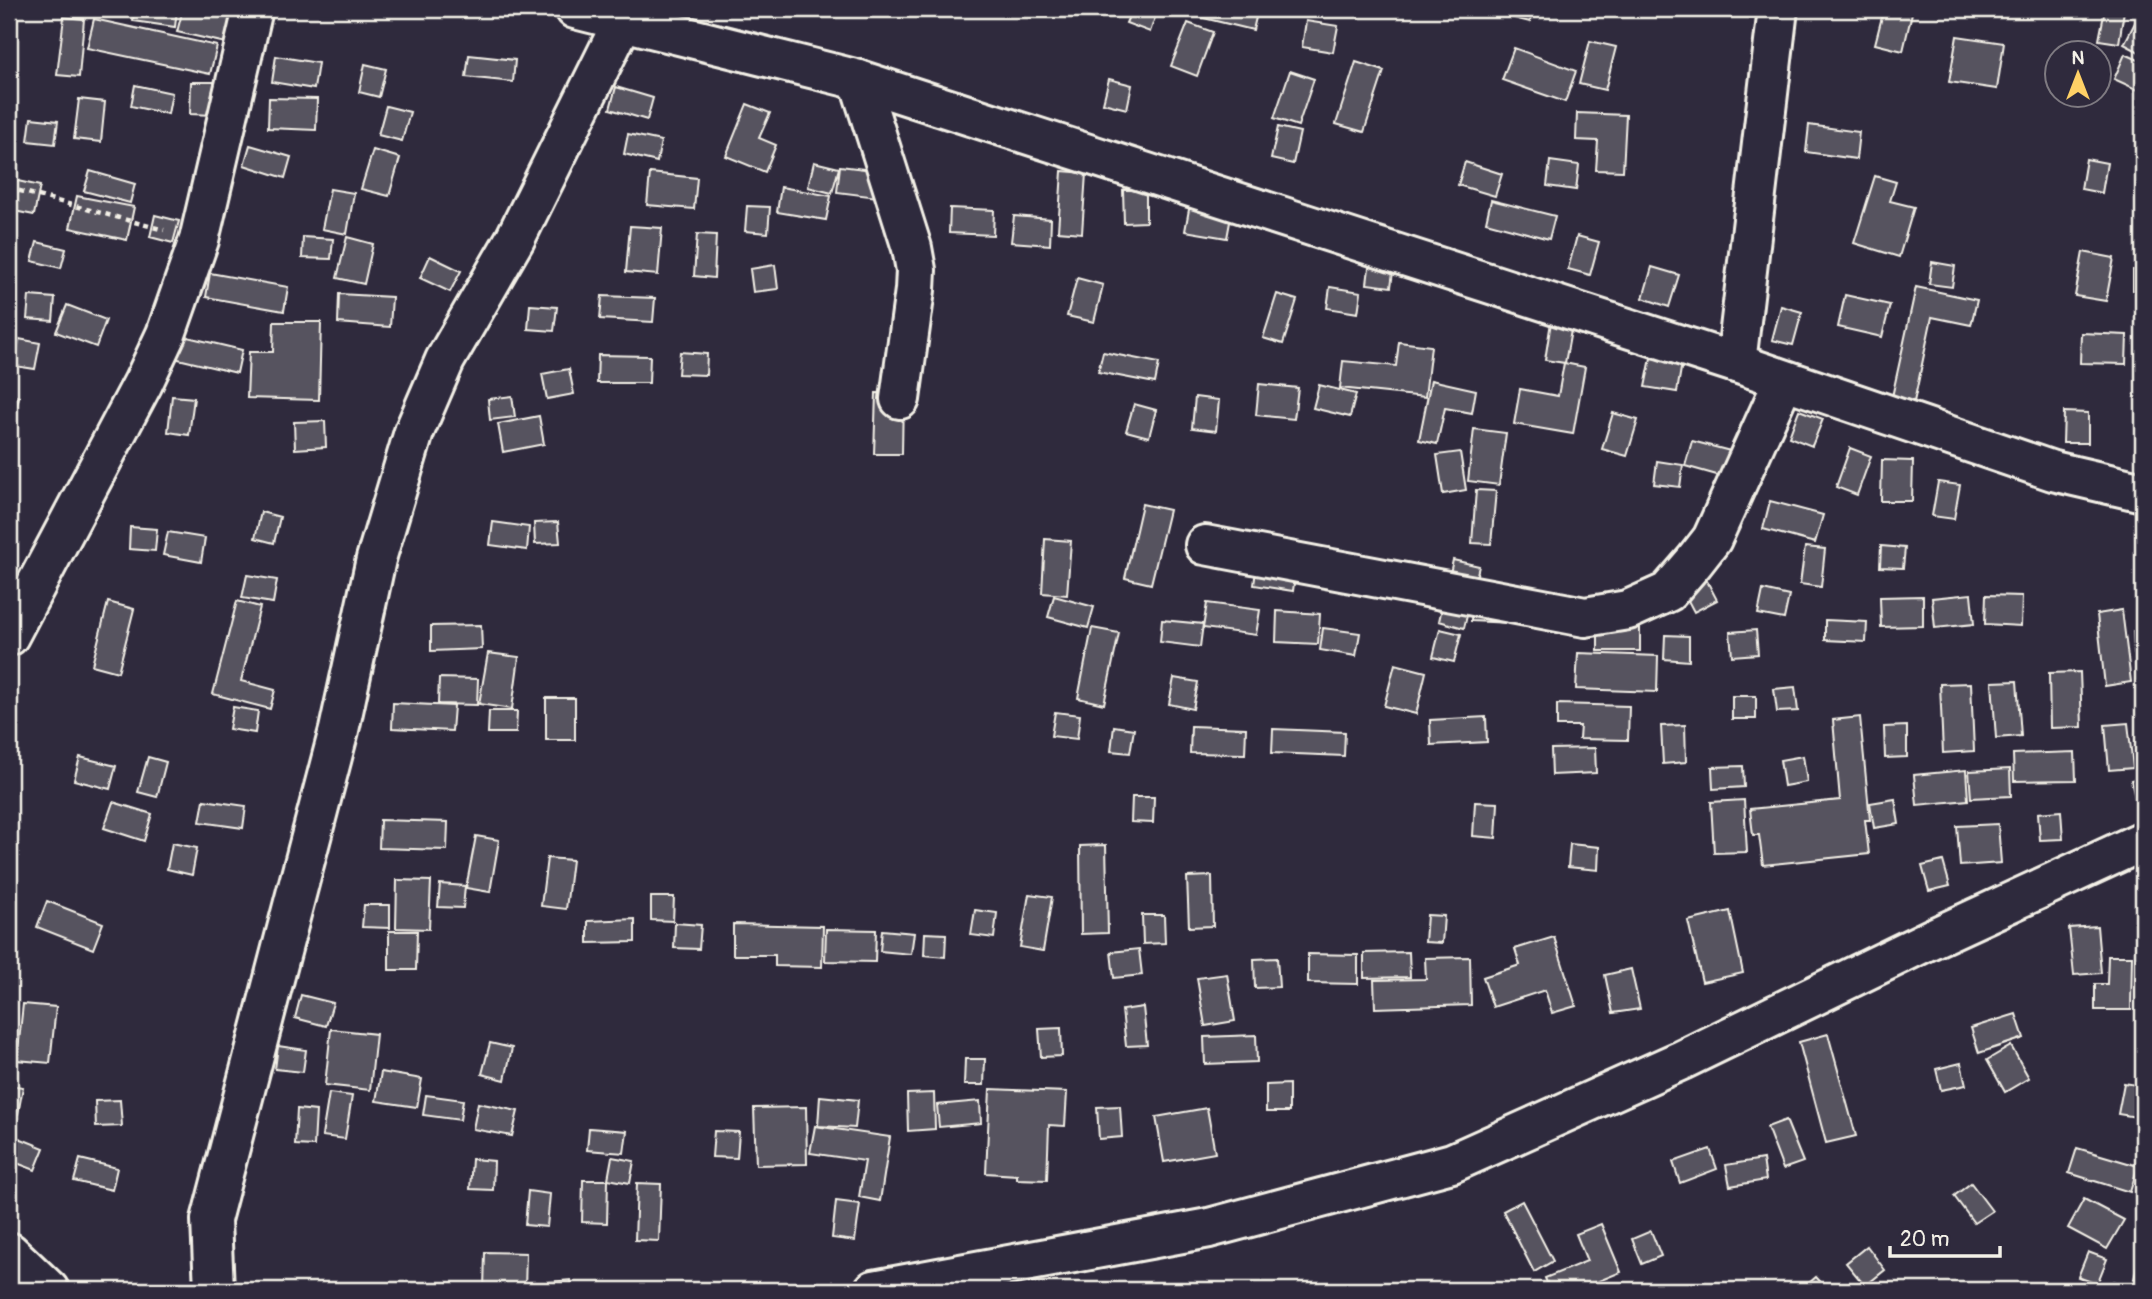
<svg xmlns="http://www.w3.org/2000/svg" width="2152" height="1299" font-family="Pangolin,sans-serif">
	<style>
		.building { fill: #56525f; stroke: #f4f1e8; stroke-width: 2 }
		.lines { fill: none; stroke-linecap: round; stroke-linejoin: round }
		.minor-casing { stroke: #f4f1e8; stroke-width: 44 }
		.path { stroke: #f4f1e8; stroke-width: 4.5; stroke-dasharray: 5 5; stroke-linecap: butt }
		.minor { stroke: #2f2a3d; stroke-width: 38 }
	</style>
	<rect width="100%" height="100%" fill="#2f2a3d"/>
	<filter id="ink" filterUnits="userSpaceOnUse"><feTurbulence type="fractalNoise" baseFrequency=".0143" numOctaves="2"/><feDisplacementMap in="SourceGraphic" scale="14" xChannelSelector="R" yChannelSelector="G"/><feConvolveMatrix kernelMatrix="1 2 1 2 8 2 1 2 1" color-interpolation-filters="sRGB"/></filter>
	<g filter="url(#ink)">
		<g class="building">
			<polygon points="63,9 88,9 88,15 62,11"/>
			<polygon points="134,9 177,9 175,27 133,21"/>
			<polygon points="183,9 202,9 233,15 226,43 177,32"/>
			<polygon points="1132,9 1158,9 1150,32 1126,23"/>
			<polygon points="1188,9 1258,9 1253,30 1187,14"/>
			<polygon points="1507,9 1533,9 1530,22 1506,16"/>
			<polygon points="1884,9 1898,9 1912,13 1903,51 1875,44"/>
			<polygon points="2105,9 2124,11 2119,43 2099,40"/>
			<polygon points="2140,13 2143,14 2143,54 2124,44"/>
			<polygon points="64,17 84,19 79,77 57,75"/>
			<polygon points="94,19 217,46 210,74 87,48"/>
			<polygon points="1306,21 1338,26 1333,52 1302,47"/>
			<polygon points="1188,23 1213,32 1197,76 1171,66"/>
			<polygon points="1957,36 2004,43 1997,89 1949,82"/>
			<polygon points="1590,41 1616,47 1605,90 1579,84"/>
			<polygon points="1514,48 1576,71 1565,102 1502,80"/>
			<polygon points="2125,54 2143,62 2143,79 2138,90 2114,79"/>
			<polygon points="469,55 515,60 513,82 466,77"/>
			<polygon points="276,56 318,63 314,89 272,82"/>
			<polygon points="1356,62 1384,71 1364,132 1336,124"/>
			<polygon points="365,64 386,69 379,97 359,92"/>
			<polygon points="1290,71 1314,79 1298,126 1274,118"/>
			<polygon points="1109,79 1132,85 1127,109 1103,103"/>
			<polygon points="191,82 215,82 214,115 190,114"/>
			<polygon points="135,85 172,93 168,114 131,106"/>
			<polygon points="616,87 653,98 647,120 610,109"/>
			<polygon points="269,98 317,99 316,130 268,128"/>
			<polygon points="79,99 105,102 101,142 74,139"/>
			<polygon points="747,104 770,113 759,138 776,145 765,172 726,156"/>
			<polygon points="386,106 410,112 402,141 378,135"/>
			<polygon points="1577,113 1626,115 1623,171 1596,170 1598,141 1576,140"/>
			<polygon points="31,118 58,121 55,144 28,141"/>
			<polygon points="1809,125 1859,132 1856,159 1806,152"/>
			<polygon points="1278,127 1300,132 1293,164 1271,159"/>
			<polygon points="628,134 661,141 657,162 624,154"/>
			<polygon points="250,145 291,157 285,178 244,165"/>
			<polygon points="373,150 400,158 389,196 361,189"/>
			<polygon points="2086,159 2107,163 2102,193 2081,189"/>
			<polygon points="1550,161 1579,165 1576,190 1547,186"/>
			<polygon points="814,162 839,168 832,193 808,187"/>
			<polygon points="1465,162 1502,174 1495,196 1458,185"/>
			<polygon points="840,166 889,172 885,198 837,192"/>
			<polygon points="90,171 135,184 130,203 84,191"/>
			<polygon points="1062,171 1086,173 1082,233 1058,231"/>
			<polygon points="650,173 697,178 694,209 647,205"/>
			<polygon points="1875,176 1896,182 1890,201 1914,207 1899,257 1854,243"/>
			<polygon points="9,179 40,186 34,215 9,210"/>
			<polygon points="781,187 831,196 826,220 777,212"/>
			<polygon points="330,189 354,193 347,234 322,229"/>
			<polygon points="1123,190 1146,190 1146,222 1124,223"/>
			<polygon points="77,196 134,207 127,240 70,228"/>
			<polygon points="1491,200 1555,216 1549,239 1486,222"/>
			<polygon points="1190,204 1232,211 1227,238 1185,231"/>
			<polygon points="747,206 770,207 768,233 745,231"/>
			<polygon points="950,208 994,210 993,235 949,233"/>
			<polygon points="155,215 179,221 173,243 150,237"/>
			<polygon points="1014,216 1051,219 1050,245 1011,242"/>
			<polygon points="630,226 662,228 658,275 626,272"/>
			<polygon points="697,234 716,235 714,278 694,276"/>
			<polygon points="1577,236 1599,242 1590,275 1568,269"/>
			<polygon points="303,237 333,239 331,259 302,258"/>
			<polygon points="347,237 373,244 364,284 337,278"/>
			<polygon points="37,242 66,249 61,268 32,261"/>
			<polygon points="2083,252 2114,258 2106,301 2075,296"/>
			<polygon points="430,256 461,271 450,292 420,278"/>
			<polygon points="1370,260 1394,264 1391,287 1367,284"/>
			<polygon points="1932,262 1955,266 1952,287 1929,284"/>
			<polygon points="775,265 778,289 753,292 750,269"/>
			<polygon points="1652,267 1679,275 1669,307 1643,298"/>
			<rect x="2133" y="270" width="10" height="20"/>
			<polygon points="210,273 288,287 284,311 206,297"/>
			<polygon points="1077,278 1103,285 1094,322 1067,316"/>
			<polygon points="1330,287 1361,292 1358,313 1327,308"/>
			<polygon points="1916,287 1977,300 1971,325 1932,317 1914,402 1892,397"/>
			<polygon points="339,294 392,297 390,327 338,323"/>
			<polygon points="1277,294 1297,300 1283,344 1263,338"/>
			<polygon points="1845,295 1890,305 1882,337 1838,327"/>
			<polygon points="29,296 55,298 53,321 27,319"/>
			<polygon points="602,296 655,298 653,322 600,319"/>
			<polygon points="67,305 106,320 96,347 56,332"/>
			<polygon points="530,305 557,307 554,331 528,329"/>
			<polygon points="1781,306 1802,312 1793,345 1772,340"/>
			<polygon points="274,322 321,322 319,400 247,398 249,352 273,352"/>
			<polygon points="1551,322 1572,325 1565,363 1545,360"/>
			<polygon points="2081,333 2127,335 2126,364 2080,363"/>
			<polygon points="179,335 242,350 237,373 174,358"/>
			<polygon points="19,339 40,343 35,369 15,366"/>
			<polygon points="1399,342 1431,346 1425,397 1340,388 1343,361 1396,366"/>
			<polygon points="680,352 707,354 706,375 678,374"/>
			<polygon points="1103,352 1159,363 1155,383 1098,372"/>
			<polygon points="598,355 650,356 649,383 597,383"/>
			<polygon points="1651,358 1682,363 1677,392 1645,387"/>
			<polygon points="1564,363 1585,367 1573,434 1514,424 1520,389 1558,396"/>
			<polygon points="569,369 574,394 547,399 542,374"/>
			<polygon points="1431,380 1476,390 1472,413 1445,408 1437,444 1419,440"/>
			<polygon points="1259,384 1298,388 1294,419 1256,415"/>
			<polygon points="1319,385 1356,394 1350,417 1313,408"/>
			<polygon points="876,393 903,394 902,454 874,454"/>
			<polygon points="9,394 19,397 12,423 9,422"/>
			<polygon points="172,396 194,398 189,435 168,432"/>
			<polygon points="512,396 515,417 490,420 488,399"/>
			<polygon points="1195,397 1219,400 1216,431 1192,428"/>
			<polygon points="1134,404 1156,410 1149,437 1126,431"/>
			<polygon points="1799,410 1823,419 1812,446 1789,437"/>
			<polygon points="2064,412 2088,413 2088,443 2063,443"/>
			<polygon points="1613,413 1638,420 1627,456 1602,449"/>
			<polygon points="539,416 544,444 503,452 498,424"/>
			<polygon points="325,421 326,447 295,449 294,422"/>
			<polygon points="1474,429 1506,433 1499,485 1468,481"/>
			<polygon points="1692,441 1738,453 1731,479 1685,466"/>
			<polygon points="1850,448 1871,456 1857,495 1836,487"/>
			<polygon points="1460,452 1466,490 1443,494 1437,455"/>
			<polygon points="1882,460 1913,461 1912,501 1881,501"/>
			<polygon points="1657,461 1683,465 1680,487 1654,484"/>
			<polygon points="1938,482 1960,485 1954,519 1932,516"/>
			<polygon points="1476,490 1496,491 1491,544 1472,543"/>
			<polygon points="1770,501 1823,515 1815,543 1763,529"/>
			<polygon points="1142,504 1169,510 1151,584 1125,578"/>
			<polygon points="261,512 280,517 274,543 255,538"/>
			<polygon points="493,522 529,527 527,550 490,545"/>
			<polygon points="558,522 560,543 535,544 534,523"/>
			<polygon points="130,527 157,529 155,551 129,549"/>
			<polygon points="168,532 205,538 201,562 163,555"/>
			<polygon points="1045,539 1071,541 1067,595 1042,593"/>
			<polygon points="1881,546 1905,548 1903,568 1880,567"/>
			<polygon points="1805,547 1825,549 1821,587 1800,584"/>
			<polygon points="1453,560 1479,566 1464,628 1439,621"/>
			<polygon points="1696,560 1717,600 1694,612 1673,572"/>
			<polygon points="1256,570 1295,575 1293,591 1254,585"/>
			<polygon points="247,575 277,580 273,603 242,598"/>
			<polygon points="1763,590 1789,596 1784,619 1758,614"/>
			<polygon points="1971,594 1974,624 1935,628 1932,598"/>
			<polygon points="1986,595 2022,596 2021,626 1985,624"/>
			<polygon points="1054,596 1094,607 1088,628 1048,617"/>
			<polygon points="1923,596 1923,626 1881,627 1880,597"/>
			<polygon points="1472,600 1510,601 1510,623 1471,621"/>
			<polygon points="237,601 260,607 241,681 275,690 270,709 213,694"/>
			<polygon points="108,602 134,609 118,672 92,665"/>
			<polygon points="1207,603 1260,610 1256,635 1203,628"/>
			<polygon points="2122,610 2131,682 2105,686 2097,614"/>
			<polygon points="1277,611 1320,614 1318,644 1276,642"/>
			<rect x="1598" y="618" width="42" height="33"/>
			<polygon points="1162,620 1203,624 1200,647 1160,642"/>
			<polygon points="1825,620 1867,622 1866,642 1825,640"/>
			<polygon points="481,625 482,649 431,651 431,626"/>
			<polygon points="1092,628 1119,633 1104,704 1078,698"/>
			<polygon points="1323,628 1360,633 1356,656 1320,650"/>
			<polygon points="1440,629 1461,634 1454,662 1433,657"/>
			<polygon points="1756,630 1758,654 1732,656 1730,632"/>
			<polygon points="2133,631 2143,631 2143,653 2134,654"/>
			<polygon points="1665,635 1689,636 1689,661 1664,659"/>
			<polygon points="488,653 519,657 512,709 479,704"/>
			<polygon points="1578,653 1658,656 1657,692 1576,689"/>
			<polygon points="1395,664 1426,672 1416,714 1384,706"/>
			<polygon points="2080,672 2082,727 2050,728 2049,673"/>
			<polygon points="439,678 478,679 477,705 438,704"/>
			<polygon points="1174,678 1198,682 1193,709 1169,704"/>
			<polygon points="2017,681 2021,736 1996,738 1992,682"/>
			<polygon points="1971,683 1974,751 1943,753 1940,684"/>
			<polygon points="1795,687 1798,711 1777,712 1774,689"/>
			<rect x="1732" y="696" width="24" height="23"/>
			<rect x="546" y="698" width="29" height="42"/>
			<polygon points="393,703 454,706 452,731 392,728"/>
			<polygon points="1557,704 1629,706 1628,740 1579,739 1580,726 1557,726"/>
			<polygon points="233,707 258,711 255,733 229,729"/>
			<polygon points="489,711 517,711 516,733 488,733"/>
			<polygon points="1055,712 1080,715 1077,739 1051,736"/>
			<polygon points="1486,717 1487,742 1431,745 1430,720"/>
			<polygon points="1860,717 1870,820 1865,820 1869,854 1763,865 1759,835 1753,835 1750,809 1840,800 1833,720"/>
			<polygon points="2128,723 2133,768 2109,770 2105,725"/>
			<polygon points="1685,725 1686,762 1663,764 1661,726"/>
			<polygon points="1114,726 1134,729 1130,753 1111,751"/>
			<polygon points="1191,726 1246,728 1245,754 1190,753"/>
			<polygon points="1907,726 1907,757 1885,758 1884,727"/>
			<polygon points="1273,729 1345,732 1344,756 1272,753"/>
			<polygon points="1595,748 1596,773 1552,775 1551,749"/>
			<polygon points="2075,752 2076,780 2014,781 2013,754"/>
			<polygon points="1803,756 1807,782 1784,786 1780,760"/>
			<polygon points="80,757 116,766 110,789 74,780"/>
			<polygon points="148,757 166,762 157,797 138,792"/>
			<polygon points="1743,766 1744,787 1713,789 1712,767"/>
			<polygon points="2010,769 2011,796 1971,798 1969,771"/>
			<polygon points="1966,770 1968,800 1917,805 1914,775"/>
			<polygon points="2143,777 2143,801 2136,803 2131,780"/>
			<polygon points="1132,797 1154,797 1153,823 1131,822"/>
			<polygon points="1895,799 1899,824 1874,828 1870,803"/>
			<polygon points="204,800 246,806 243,828 200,822"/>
			<polygon points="1744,800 1747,852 1714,853 1711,802"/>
			<polygon points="113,802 152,814 144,841 104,828"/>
			<polygon points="1475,802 1498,803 1496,838 1473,836"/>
			<polygon points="2061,811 2063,839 2040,840 2038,813"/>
			<polygon points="380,820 448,822 447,850 379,848"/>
			<polygon points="1998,824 2001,863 1960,866 1957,826"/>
			<polygon points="476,836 499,840 490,892 466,888"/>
			<polygon points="172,843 197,848 192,875 167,869"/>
			<polygon points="1570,844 1599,847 1598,870 1568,867"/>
			<polygon points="1106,845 1108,933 1081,934 1080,846"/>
			<polygon points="547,858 572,860 566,909 541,906"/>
			<polygon points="1943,861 1950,886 1929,891 1922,866"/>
			<polygon points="1212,876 1213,926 1189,927 1187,877"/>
			<polygon points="397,880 431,881 429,929 396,928"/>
			<polygon points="440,884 465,886 463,908 438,907"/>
			<polygon points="1029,894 1052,897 1043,951 1020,947"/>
			<polygon points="651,897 674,897 673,921 651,920"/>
			<polygon points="47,901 103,923 93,949 37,927"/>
			<polygon points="364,905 390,905 390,928 362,927"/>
			<polygon points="975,910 997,913 994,938 971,935"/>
			<polygon points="1730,911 1743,973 1702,982 1688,921"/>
			<polygon points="1142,915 1164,915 1165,943 1143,944"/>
			<polygon points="1427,915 1444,916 1442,943 1425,942"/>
			<polygon points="635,919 635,942 588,943 588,921"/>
			<polygon points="675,923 701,925 699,949 674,948"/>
			<polygon points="733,924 823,926 822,967 775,966 775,955 733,955"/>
			<polygon points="2097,926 2101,973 2074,975 2069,928"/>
			<polygon points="826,929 876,930 875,962 825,961"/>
			<polygon points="882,930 914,933 911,954 880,951"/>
			<polygon points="389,931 417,931 416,970 389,970"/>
			<polygon points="925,933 946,934 945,957 924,955"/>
			<polygon points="1554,937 1576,1006 1552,1013 1545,990 1493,1007 1483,977 1520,965 1515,949"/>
			<polygon points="1139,949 1142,975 1114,978 1111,952"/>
			<polygon points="1409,952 1410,977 1364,978 1364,953"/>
			<polygon points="1308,954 1358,955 1358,984 1308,983"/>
			<polygon points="2108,956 2132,956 2131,1010 2095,1010 2095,984 2107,984"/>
			<polygon points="1470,957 1471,1005 1375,1008 1374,980 1426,979 1425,958"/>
			<polygon points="1277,958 1279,987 1255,988 1254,959"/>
			<polygon points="1631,969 1640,1009 1613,1013 1605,975"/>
			<polygon points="1227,974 1235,1021 1205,1026 1197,978"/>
			<polygon points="301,995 333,1003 326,1026 295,1018"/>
			<polygon points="23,1004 56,1007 50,1063 17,1060"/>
			<polygon points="1143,1007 1147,1045 1126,1046 1122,1010"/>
			<polygon points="2016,1014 2024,1038 1979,1053 1971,1028"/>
			<polygon points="1061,1028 1062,1056 1041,1057 1039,1029"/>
			<polygon points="331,1029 376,1034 370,1090 325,1085"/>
			<polygon points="1828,1034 1856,1136 1826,1143 1799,1042"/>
			<polygon points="1256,1035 1257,1062 1205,1064 1204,1037"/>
			<polygon points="490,1043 512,1048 505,1080 482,1074"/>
			<polygon points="278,1046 306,1050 303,1072 275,1069"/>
			<polygon points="2011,1046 2029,1078 2005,1092 1987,1060"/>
			<polygon points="965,1059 985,1059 984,1085 964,1085"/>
			<polygon points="1961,1063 1966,1085 1941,1090 1936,1069"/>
			<polygon points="381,1072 422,1079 417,1107 376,1101"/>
			<polygon points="2124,1083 2143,1086 2143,1118 2118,1114"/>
			<polygon points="1289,1084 1289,1112 1266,1112 1266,1085"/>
			<polygon points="9,1085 23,1087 18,1114 9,1113"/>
			<polygon points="990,1089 1067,1092 1065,1126 1049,1125 1047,1180 1017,1179 1017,1175 986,1173"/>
			<polygon points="329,1093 352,1096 345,1139 322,1136"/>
			<polygon points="934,1093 935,1129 908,1131 907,1094"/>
			<polygon points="426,1095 463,1100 460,1120 423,1115"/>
			<polygon points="820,1096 858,1100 855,1128 818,1126"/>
			<polygon points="120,1100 122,1126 96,1127 95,1101"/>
			<polygon points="980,1101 981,1123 939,1127 937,1105"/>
			<polygon points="478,1103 518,1111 512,1136 473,1129"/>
			<polygon points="1120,1106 1122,1137 1099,1139 1097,1107"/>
			<polygon points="806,1107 807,1164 756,1165 754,1108"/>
			<polygon points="1207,1108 1215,1153 1164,1162 1156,1117"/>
			<polygon points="297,1109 316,1111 314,1146 295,1145"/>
			<polygon points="1786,1120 1803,1162 1783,1169 1767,1127"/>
			<polygon points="815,1126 890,1137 880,1201 859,1197 865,1161 810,1153"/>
			<polygon points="589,1128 627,1131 624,1153 587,1150"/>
			<polygon points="714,1131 739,1132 737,1158 712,1157"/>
			<polygon points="9,1134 44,1148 35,1170 9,1160"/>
			<polygon points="2077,1148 2138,1166 2130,1192 2069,1173"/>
			<polygon points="1710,1149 1717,1169 1680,1183 1673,1162"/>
			<polygon points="612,1157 634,1161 630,1183 608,1179"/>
			<polygon points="80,1159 117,1168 112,1190 74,1181"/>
			<polygon points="472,1159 494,1161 493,1190 470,1189"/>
			<polygon points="1763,1159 1766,1180 1730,1186 1726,1165"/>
			<polygon points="583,1180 608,1180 607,1223 582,1222"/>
			<polygon points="637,1183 661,1184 659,1241 635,1240"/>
			<polygon points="1971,1183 1992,1211 1974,1223 1954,1196"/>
			<polygon points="528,1191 550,1194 547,1227 525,1225"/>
			<polygon points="2084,1199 2124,1220 2107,1249 2068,1228"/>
			<polygon points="836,1201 860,1204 855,1241 832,1238"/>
			<polygon points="1522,1201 1553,1261 1534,1272 1503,1211"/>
			<polygon points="1601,1224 1621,1272 1577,1290 1550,1290 1545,1278 1587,1261 1576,1234"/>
			<polygon points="1651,1231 1661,1256 1642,1264 1632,1239"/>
			<polygon points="1867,1246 1885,1270 1865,1286 1846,1263"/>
			<polygon points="485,1252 526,1253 525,1290 484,1290"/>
			<polygon points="2088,1252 2107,1259 2097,1284 2078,1277"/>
			<polygon points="2139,1256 2143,1257 2143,1281 2134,1280"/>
			<polygon points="1816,1277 1828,1290 1801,1290"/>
			<polygon points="571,1280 572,1290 551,1290 550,1282"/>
			<polygon points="2113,1281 2129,1288 2128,1290 2108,1290"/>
		</g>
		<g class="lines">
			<defs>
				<g id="minor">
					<polyline points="575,9 859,80 1736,363 2053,471 2143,492"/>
					<polyline points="859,80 912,248 916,270 915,290 900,399"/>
					<polyline points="1736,363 1778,9"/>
					<polyline points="1205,545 1585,617 1628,610 1668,592 1694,562 1712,539 1784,380"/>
					<polyline points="9,636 143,383 166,334 199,240 253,9"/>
					<polyline points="9,1252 49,1290"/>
					<polyline points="214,1290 211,1220 339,730 376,559 414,432 445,360 515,239 629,9"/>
					<polyline points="874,1290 1209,1228 1452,1163 1682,1060 1933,938 2143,841"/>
				</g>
			</defs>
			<use href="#minor" class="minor-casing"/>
			<polyline class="path" points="9,188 164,230"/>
			<use href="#minor" class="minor"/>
		</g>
	</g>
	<rect width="2152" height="1299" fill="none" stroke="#2f2a3d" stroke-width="35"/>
	<rect x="18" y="18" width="2117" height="1264" fill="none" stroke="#f4f1e8" stroke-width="2.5" filter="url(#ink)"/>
	<g transform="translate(2078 74)"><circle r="33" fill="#2f2a3d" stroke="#7e7a81" stroke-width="2"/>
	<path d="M0-5L12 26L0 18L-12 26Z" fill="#ffd166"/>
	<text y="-10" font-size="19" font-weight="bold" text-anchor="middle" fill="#f4f1e8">N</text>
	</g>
	<path d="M1890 1246v10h110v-10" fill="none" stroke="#f4f1e8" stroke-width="3.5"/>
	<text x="1900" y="1246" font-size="21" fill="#f4f1e8" stroke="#2f2a3d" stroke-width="5" paint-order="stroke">20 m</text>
</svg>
